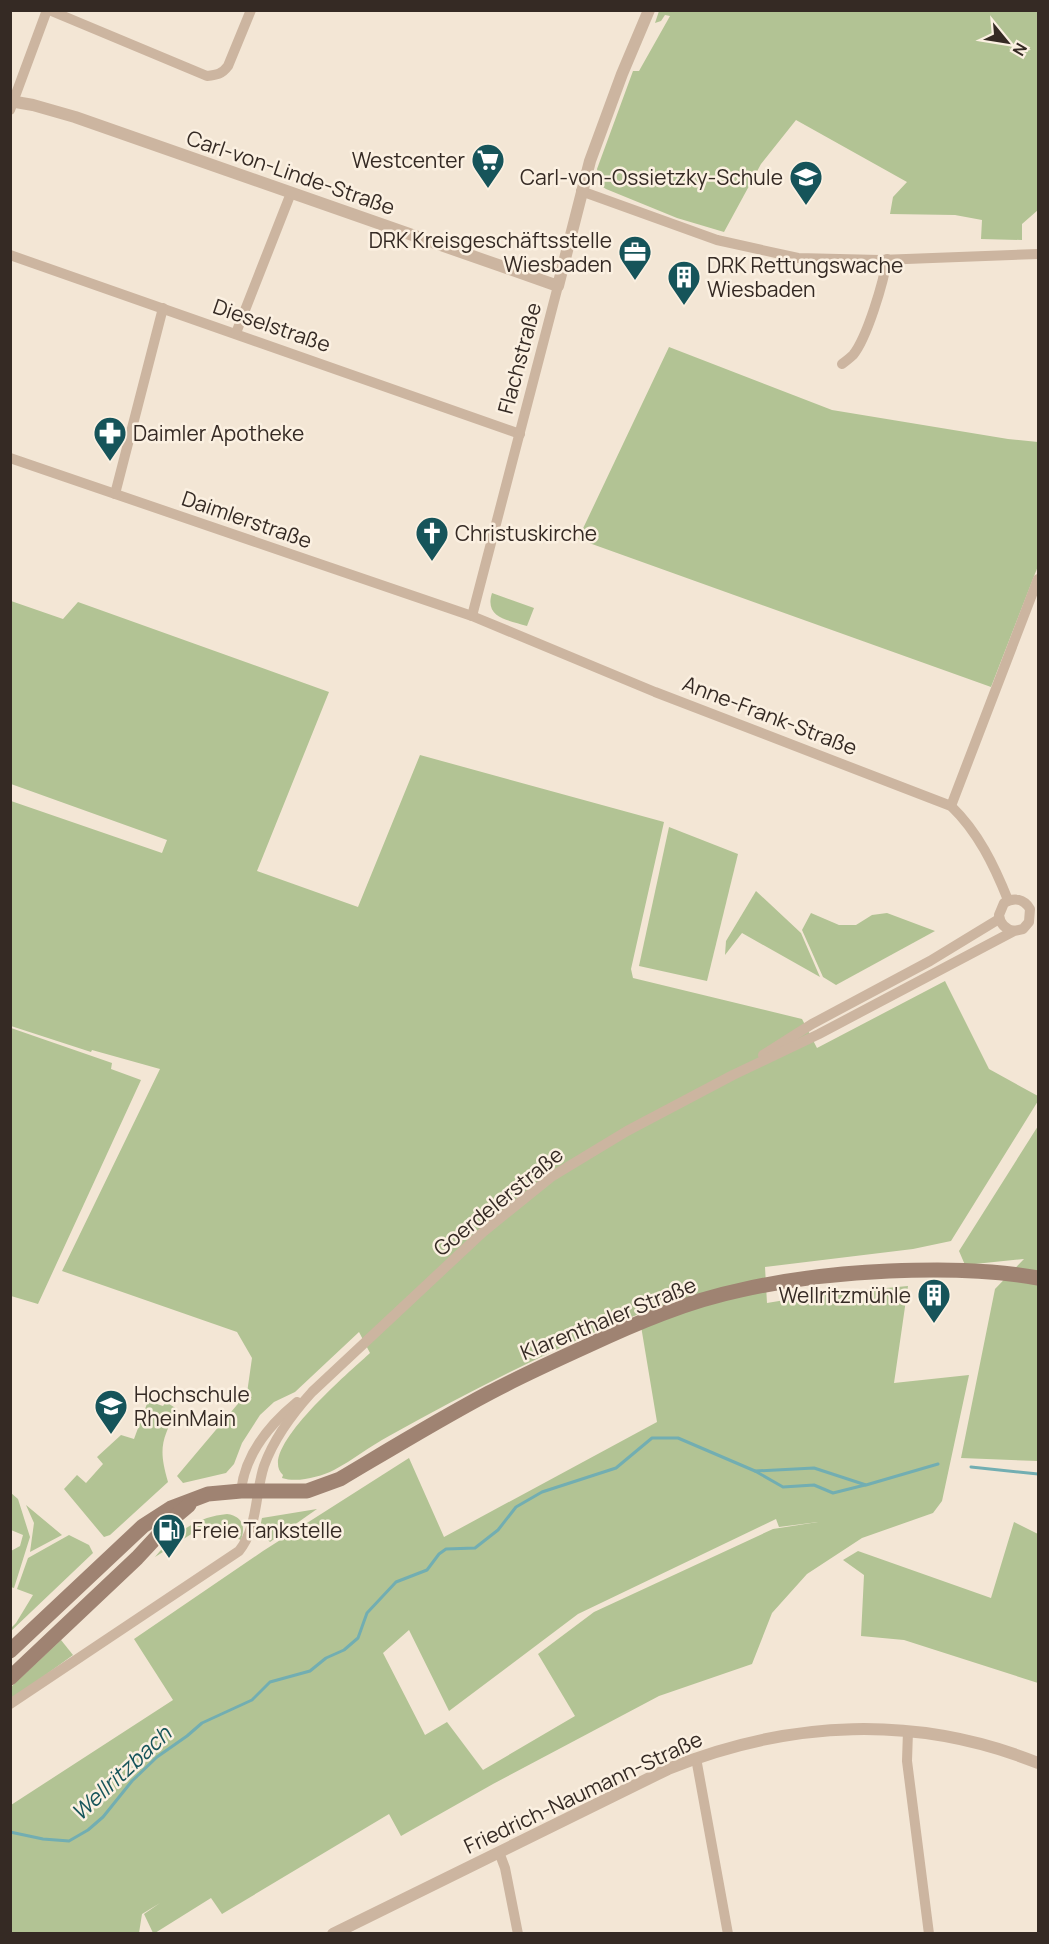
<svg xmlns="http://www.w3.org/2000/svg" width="1049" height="1944" font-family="Manrope,sans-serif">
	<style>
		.green { fill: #b2c394; fill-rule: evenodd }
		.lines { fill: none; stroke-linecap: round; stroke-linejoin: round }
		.stream { stroke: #72aeb2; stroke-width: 3 }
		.minor { stroke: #ccb5a0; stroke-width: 10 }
		.tertiary { stroke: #ccb5a0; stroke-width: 12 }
		.secondary { stroke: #9f8372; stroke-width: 15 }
		.labels { text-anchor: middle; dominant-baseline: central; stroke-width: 5; stroke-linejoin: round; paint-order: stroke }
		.poi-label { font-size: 21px; fill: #352a24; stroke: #fbf0e1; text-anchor: start }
		.street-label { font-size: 21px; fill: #352a24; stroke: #fbf0e1 }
		.water-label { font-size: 22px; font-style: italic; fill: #16545a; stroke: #fbf0e1 }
	</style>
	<rect width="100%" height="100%" fill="#f3e6d5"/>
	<g class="green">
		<polygon points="659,11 1038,11 1038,210 1022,224 1022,240 981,239 982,220 955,215 890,214 893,197 907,182 796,120 761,164 724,232 677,218 606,189 600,185 597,169 633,71 639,71 670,16 665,15 661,21 655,23"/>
		<polygon points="669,347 832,410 1008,439 1038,442 1038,566 991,687 578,539"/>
		<path d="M492,593L534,608L527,626C508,620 484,618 492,593Z"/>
		<path d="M11,601L63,619L78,602L329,692L257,871L358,907L420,755L664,822L631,969L633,978L802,1019L817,1048L945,981L989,1069L1038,1096V1101L951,1241L913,1249L765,1267L767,1303L821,1294L908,1286L894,1383L969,1375L942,1501L933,1513L862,1538L807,1574L772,1613L752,1664L659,1696L493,1784L401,1836L389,1814L222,1914L211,1898L155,1933H153L144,1914L160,1903L142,1914L139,1933H11V1805L173,1700L134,1639L263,1551L409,1458L444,1537L657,1422L639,1314C553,1348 470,1391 389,1436C370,1446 353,1460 334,1470C320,1477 297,1483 282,1478L283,1475C255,1451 352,1370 370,1353L359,1332L295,1392L274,1402L260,1415L242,1443L234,1464L226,1473L183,1483L177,1476L247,1393L252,1358L237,1332L62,1271L160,1069L92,1050L91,1052L11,1026V801L162,853L167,840L11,784ZM776,1519L779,1527L818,1522L773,1529L594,1612L538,1654L575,1716L483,1770L447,1722L425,1735L383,1653L409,1630L449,1711L578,1614Z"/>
		<polygon points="669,827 738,854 707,981 639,966"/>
		<polygon points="756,891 801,933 820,977 742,933 725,955 726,941"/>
		<polygon points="811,913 839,925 856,925 872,915 887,913 935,931 836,985 823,977 802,930"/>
		<polygon points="11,1028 112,1063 111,1069 141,1080 38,1304 11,1296"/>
		<polygon points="1038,1126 1038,1461 961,1458 995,1289 1024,1259 965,1265 959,1251"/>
		<path d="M148,1401L163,1406L166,1402L177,1409C162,1440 158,1448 168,1482L110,1535L104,1537L64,1489L77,1475L86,1483L103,1464L97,1457L121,1435L134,1439Z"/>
		<polygon points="11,1493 18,1499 30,1537 14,1588 11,1587 11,1551 20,1546 23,1535 11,1530"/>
		<polygon points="26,1505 62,1535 30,1552 34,1523"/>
		<path d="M317,1509L270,1542C260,1533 259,1530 262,1518Z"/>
		<path d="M227,1514C242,1516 246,1526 241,1540L204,1526L155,1557C175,1533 196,1517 227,1514Z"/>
		<polygon points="1014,1522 1038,1534 1038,1683 904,1640 861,1636 864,1575 843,1560 858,1551 991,1598"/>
		<polygon points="69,1535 89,1545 93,1553 11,1631 11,1628 16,1623 33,1595 17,1589 28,1558"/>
		<polygon points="61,1640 73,1655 11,1700 11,1687"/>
	</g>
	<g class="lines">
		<g class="stream">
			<polyline points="971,1467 1038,1474"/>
			<polyline points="755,1471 783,1487 814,1485 833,1493 865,1485"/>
			<polyline points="10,1832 43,1839 69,1841 88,1830 103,1817 132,1781 157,1757 187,1736 202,1723 252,1700 270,1682 310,1671 326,1658 344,1650 358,1638 367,1613 396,1582 427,1570 439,1554 446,1549 475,1548 498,1530 516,1507 542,1492 616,1468 652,1438 678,1438 755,1471 814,1468 866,1485 938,1464"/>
		</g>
		<g class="minor">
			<path d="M49,10L207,76C217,75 222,74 228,66L251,10"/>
			<polyline points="10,110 47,10"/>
			<polyline points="581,191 717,240 798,258 880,260 1038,254"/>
			<polyline points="10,255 520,434"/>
			<polyline points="236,333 291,193"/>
			<path d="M842,364C846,361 850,358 853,355C867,338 884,281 887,259"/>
			<path d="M10,458L472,616L655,692L951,806C978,832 994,865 1008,900"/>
			<polyline points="115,494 163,308"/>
			<polyline points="472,616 558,286"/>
			<polyline points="951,806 1038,579"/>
			<polyline points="763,1055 812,1024 930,961 999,919"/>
			<path d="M241,1491C245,1454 269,1425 297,1402"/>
			<path d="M10,1704L239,1551C258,1528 255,1493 264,1466C274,1438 292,1414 312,1392L483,1232L551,1177L627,1131L733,1075L819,1034L1014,931L1023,929L1029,922L1030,909C1024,899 1014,897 1004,903L999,915C1000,924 1005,929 1014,931"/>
			<polyline points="908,1731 907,1761 929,1934"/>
			<polyline points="696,1758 728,1934"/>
			<polyline points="499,1852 505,1868 518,1934"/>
		</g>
		<g class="tertiary">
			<polyline points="10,101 33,105 75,117 558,286 590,161 622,74 649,10"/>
			<path d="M333,1934L668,1769C789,1720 916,1714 1038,1763"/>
		</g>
		<g class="secondary">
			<path d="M10,1651L143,1526L171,1508L208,1494L241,1491H307L340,1479C389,1450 438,1420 489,1393C521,1376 554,1361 587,1346C636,1323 688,1301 741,1290C790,1279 839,1273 889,1271C939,1269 989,1269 1038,1278"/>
			<polyline points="10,1678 137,1558 176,1516 189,1505"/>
		</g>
	</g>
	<defs>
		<symbol id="supermarket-pin" viewBox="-11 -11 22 30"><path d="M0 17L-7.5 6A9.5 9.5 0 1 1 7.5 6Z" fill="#16545a" stroke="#fbf0e1"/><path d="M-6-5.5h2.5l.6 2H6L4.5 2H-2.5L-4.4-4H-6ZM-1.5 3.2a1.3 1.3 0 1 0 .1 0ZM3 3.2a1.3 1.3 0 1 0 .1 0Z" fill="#fff"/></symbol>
		<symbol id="school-pin" viewBox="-11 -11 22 30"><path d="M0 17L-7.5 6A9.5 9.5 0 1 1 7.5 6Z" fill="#16545a" stroke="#fbf0e1"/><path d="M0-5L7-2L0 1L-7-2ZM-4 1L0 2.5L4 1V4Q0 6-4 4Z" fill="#fff"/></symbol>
		<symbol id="office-pin" viewBox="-11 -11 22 30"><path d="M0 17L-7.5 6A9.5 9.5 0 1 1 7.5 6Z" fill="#16545a" stroke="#fbf0e1"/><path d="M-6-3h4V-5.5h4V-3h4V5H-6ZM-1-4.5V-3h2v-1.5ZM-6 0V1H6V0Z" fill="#fff"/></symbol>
		<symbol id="building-pin" viewBox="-11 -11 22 30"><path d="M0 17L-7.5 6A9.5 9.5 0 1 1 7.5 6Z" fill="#16545a" stroke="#fbf0e1"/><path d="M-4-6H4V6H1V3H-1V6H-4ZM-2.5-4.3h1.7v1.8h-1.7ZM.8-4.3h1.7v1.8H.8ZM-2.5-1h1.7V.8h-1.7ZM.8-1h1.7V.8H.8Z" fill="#fff"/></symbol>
		<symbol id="pharmacy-pin" viewBox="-11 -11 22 30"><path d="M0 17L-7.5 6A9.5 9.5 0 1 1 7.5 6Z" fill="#16545a" stroke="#fbf0e1"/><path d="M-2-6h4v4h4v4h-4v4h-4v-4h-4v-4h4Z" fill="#fff"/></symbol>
		<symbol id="church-pin" viewBox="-11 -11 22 30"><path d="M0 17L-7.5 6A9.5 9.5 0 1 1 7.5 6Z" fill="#16545a" stroke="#fbf0e1"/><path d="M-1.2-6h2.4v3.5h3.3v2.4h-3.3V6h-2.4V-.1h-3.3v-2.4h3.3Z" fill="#fff"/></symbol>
		<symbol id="university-pin" viewBox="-11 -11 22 30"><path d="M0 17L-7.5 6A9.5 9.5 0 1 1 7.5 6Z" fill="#16545a" stroke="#fbf0e1"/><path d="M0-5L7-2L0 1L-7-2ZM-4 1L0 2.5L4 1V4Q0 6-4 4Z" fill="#fff"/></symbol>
		<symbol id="fuel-pin" viewBox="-11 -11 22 30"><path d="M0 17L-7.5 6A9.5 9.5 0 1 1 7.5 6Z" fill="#16545a" stroke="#fbf0e1"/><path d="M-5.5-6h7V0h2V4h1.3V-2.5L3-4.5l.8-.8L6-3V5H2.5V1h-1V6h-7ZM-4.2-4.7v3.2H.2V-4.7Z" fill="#fff"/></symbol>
	</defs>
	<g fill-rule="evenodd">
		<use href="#supermarket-pin" x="469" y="141" width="38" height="52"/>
		<use href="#school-pin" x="787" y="158" width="38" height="52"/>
		<use href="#office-pin" x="616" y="233" width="38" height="52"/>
		<use href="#building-pin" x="665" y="258" width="38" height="52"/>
		<use href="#pharmacy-pin" x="91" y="414" width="38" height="52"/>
		<use href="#church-pin" x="413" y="514" width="38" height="52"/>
		<use href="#building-pin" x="915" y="1276" width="38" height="52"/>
		<use href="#university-pin" x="92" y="1387" width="38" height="52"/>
		<use href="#fuel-pin" x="150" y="1511" width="38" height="52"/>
	</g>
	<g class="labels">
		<g class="poi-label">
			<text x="465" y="160" text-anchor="end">Westcenter</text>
			<text x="783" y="177" text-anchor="end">Carl-von-Ossietzky-Schule</text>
			<text x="612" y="240" text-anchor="end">DRK Kreisgeschäftsstelle<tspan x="612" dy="24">Wiesbaden</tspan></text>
			<text x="707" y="265">DRK Rettungswache<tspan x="707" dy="24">Wiesbaden</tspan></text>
			<text x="133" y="433">Daimler Apotheke</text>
			<text x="455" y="533">Christuskirche</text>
			<text x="911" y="1295" text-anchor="end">Wellritzmühle</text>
			<text x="134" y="1394">Hochschule<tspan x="134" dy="24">RheinMain</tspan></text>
			<text x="192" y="1530">Freie Tankstelle</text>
		</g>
		<g class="street-label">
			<text transform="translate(291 172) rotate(19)">Carl-von-Linde-Straße</text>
			<text transform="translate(272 325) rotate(19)">Dieselstraße</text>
			<text transform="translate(519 358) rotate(-75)">Flachstraße</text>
			<text transform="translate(247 519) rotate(19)">Daimlerstraße</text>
			<text transform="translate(770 715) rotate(21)">Anne-Frank-Straße</text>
			<text transform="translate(498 1201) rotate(-39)">Goerdelerstraße</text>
			<text transform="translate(608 1318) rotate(-22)">Klarenthaler Straße</text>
			<text transform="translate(583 1792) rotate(-25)">Friedrich-Naumann-Straße</text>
		</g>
		<g class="water-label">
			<text transform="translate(121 1773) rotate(-43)">Wellritzbach</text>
		</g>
	</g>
	<rect width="1049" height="1944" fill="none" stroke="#352a24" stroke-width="24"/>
	<g transform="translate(1007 42) rotate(120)" stroke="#fbf0e1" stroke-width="4.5" paint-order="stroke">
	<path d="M0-4.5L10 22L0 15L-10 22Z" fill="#352a24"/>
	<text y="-9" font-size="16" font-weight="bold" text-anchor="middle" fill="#352a24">N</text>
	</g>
</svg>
